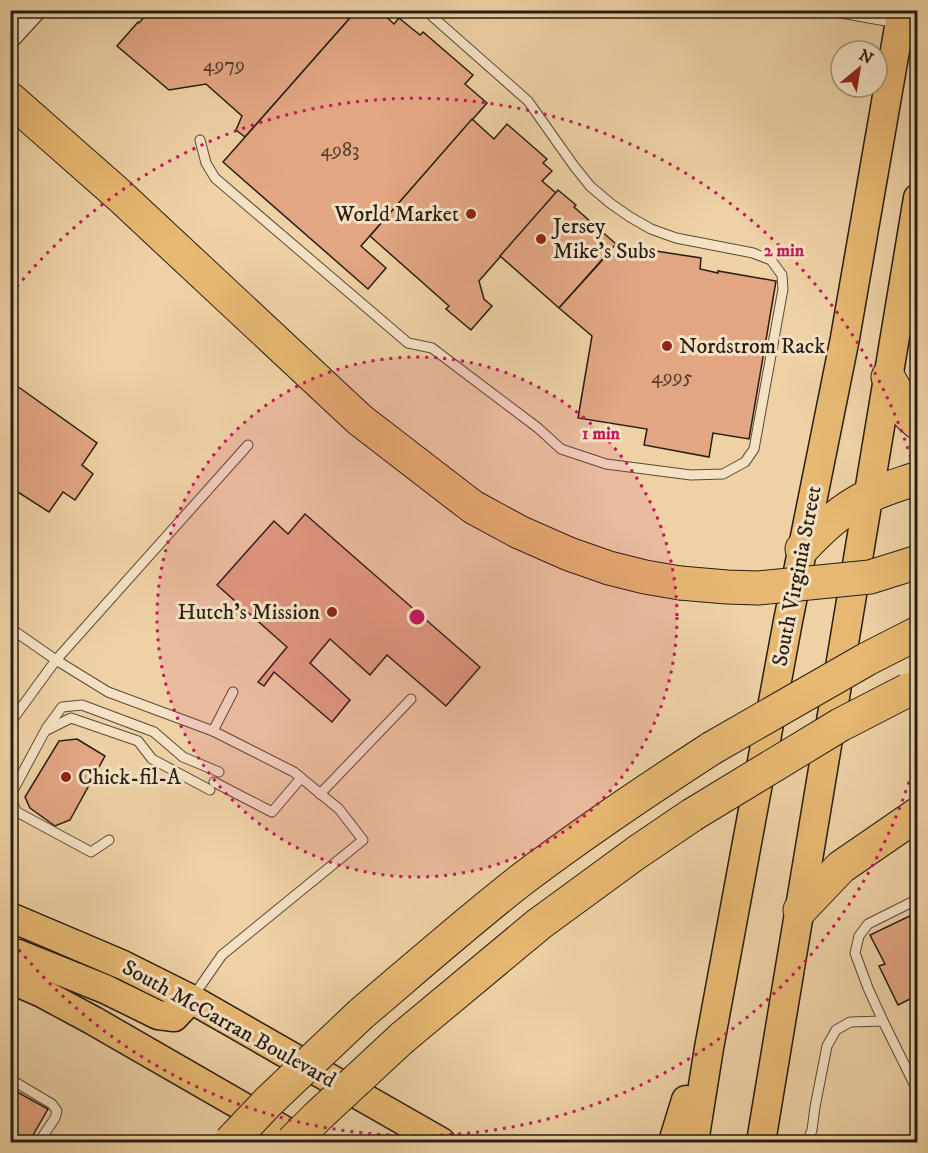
<svg xmlns="http://www.w3.org/2000/svg" width="928" height="1153" font-family="'IM FELL DW Pica',serif">
	<style>
		.building { fill: #e2a683; stroke: #271e14; stroke-width: 1.5 }
		.lines { fill: none; stroke-linecap: round; stroke-linejoin: round }
		.service-casing { stroke: #594b38; stroke-width: 11 }
		.secondary-casing { stroke: #271e14; stroke-width: 28 }
		.primary-casing { stroke: #271e14; stroke-width: 31 }
		.motorway-casing { stroke: #271e14; stroke-width: 35 }
		.service { stroke: #f4e1c4; stroke-width: 9 }
		.secondary { stroke: #f4e1c4; stroke-width: 26 }
		.primary { stroke: #e7b872; stroke-width: 28 }
		.motorway { stroke: #e7b872; stroke-width: 33 }
		.motorway-bridge-casing { stroke: #271e14; stroke-width: 35; stroke-linecap: butt }
		.motorway-bridge { stroke: #e7b872; stroke-width: 33 }
		.ring { fill: none; stroke: #c2185b; stroke-width: 3; stroke-dasharray: 3 6 }
		.poi-dot { fill: #8f2418; stroke: #f4e1c4; stroke-width: 2 }
		.labels { text-anchor: middle; dominant-baseline: central; stroke-width: 6; stroke-linejoin: round; paint-order: stroke }
		.number-label { font-size: 20px; fill: #564030 }
		.poi-label { font-size: 22px; fill: #271e14; stroke: #f4e1c4; text-anchor: start }
		.street-label { font-size: 22px; fill: #271e14; stroke: #f4e1c4 }
		.centre { fill: #c2185b; stroke: #f4e1c4; stroke-width: 3 }
		.ring-label { font-size: 18px; text-anchor: middle; font-weight: bold; fill: #c2185b; stroke: #f4e1c4; stroke-width: 6; stroke-linejoin: round; paint-order: stroke }
	</style>
	<rect width="100%" height="100%" fill="#eed1a5"/>
	<filter id="stains"><feTurbulence type="fractalNoise" baseFrequency=".00333" numOctaves="4"/><feColorMatrix values="0 0 0 0 .2 0 0 0 0 .09 0 0 0 0 .02 0 0 0 .5 -.17"/></filter>
	<radialGradient id="worn" r=".72"><stop offset=".6" stop-color="#630" stop-opacity="0"/><stop offset="1" stop-color="#630" stop-opacity=".3"/></radialGradient>
	<g class="building">
		<polygon points="150,10 357,10 245,137 236,130 242,116 206,84 169,90 117,46 138,22 139,23"/>
		<polygon points="357,10 379,10 394,24 399,18 420,35 423,32 473,75 465,84 487,103 361,246 386,268 368,289 223,162"/>
		<polygon points="472,119 494,139 507,124 547,159 543,163 552,171 542,181 556,193 479,281 484,299 492,306 471,330 446,309 449,306 370,236"/>
		<polygon points="558,190 576,205 574,207 616,244 559,308 500,256"/>
		<polygon points="643,249 701,258 700,269 718,273 718,271 776,281 749,439 713,433 709,457 644,445 647,429 578,418 592,336 559,308 607,255 641,260"/>
		<polygon points="10,381 97,443 82,465 93,474 75,500 63,492 49,512 10,487"/>
		<polygon points="305,514 480,667 446,706 387,655 370,675 330,639 310,663 350,700 332,722 274,672 264,686 258,682 287,647 217,585 274,521 288,534"/>
		<polygon points="77,739 105,756 70,820 55,826 30,808 25,797 59,741"/>
		<polygon points="918,912 918,995 898,1005 879,966 885,964 870,935"/>
		<polygon points="10,1088 48,1109 29,1142 19,1142 10,1138"/>
	</g>
	<g class="lines">
		<defs>
			<g id="service">
				<polyline points="824,10 897,23"/>
				<polyline points="200,140 206,163 215,178 408,343 432,348 538,428 561,449 606,464 691,475 723,474 745,462 754,449 783,289 782,275 771,260 753,253 676,238 651,229 630,217 610,203 590,186 574,166 528,101 425,10"/>
				<polyline points="10,628 56,660 108,692 213,731 294,772 339,809 363,840 222,955 192,998"/>
				<polyline points="10,723 56,660 248,445"/>
				<polyline points="46,729 62,707 82,705 154,732 183,757 219,772"/>
				<polyline points="213,731 233,692"/>
				<polyline points="214,782 272,812 301,778"/>
				<polyline points="320,794 411,699"/>
				<polyline points="10,796 45,731 71,718 138,741 152,759 210,790"/>
				<polyline points="10,799 17,812 91,852 109,840"/>
				<polyline points="883,1021 868,988 855,953 859,936 868,924 918,899"/>
				<polyline points="10,1079 52,1104 57,1111 55,1118 39,1142"/>
				<polyline points="807,1142 812,1130 815,1107 827,1046 836,1030 850,1022 883,1021 918,1092"/>
			</g>
			<polyline id="secondary" points="10,34 32,10"/>
			<g id="primary">
				<polyline points="10,917 123,965 191,999 441,1142"/>
				<polyline points="10,955 18,954 105,989 158,1015 174,1017 191,999"/>
				<polyline points="10,979 42,993 94,1021 304,1142"/>
				<polyline points="673,1142 686,1100"/>
				<polyline points="694,1142 709,1048 788,621 845,338 902,10"/>
				<polyline points="761,1142 918,198"/>
			</g>
			<g id="motorway">
				<polyline points="10,99 119,195 360,420 473,507 519,532 569,554 609,568 645,577 680,583"/>
				<polyline points="888,377 909,415 918,423"/>
				<path d="M802,549C822,528 843,508 869,496C884,489 901,484 918,478"/>
				<polyline points="800,910 841,867 918,814"/>
				<path d="M361,1014C414,969 466,923 521,880C583,833 647,790 712,748"/>
				<polyline points="402,1038 539,924 636,853 692,815"/>
			</g>
		</defs>
		<use href="#service" class="service-casing"/>
		<use href="#secondary" class="secondary-casing"/>
		<use href="#primary" class="primary-casing"/>
		<use href="#motorway" class="motorway-casing"/>
		<use href="#service" class="service"/>
		<use href="#secondary" class="secondary"/>
		<use href="#primary" class="primary"/>
		<use href="#motorway" class="motorway"/>
		<defs>
			<g id="motorway-bridge">
				<polyline points="680,583 727,587 758,588 870,577 918,562"/>
				<polyline points="712,748 867,659 918,633"/>
				<polyline points="692,815 840,725 908,690"/>
				<polyline points="230,1142 268,1102 361,1014"/>
				<polyline points="292,1142 317,1117 402,1038"/>
			</g>
		</defs>
		<use href="#motorway-bridge" class="motorway-bridge-casing"/>
		<use href="#motorway-bridge" class="motorway-bridge"/>
	</g>
	<circle cx="417" cy="617" r="260" fill="#c2185b" fill-opacity=".12"/>
	<g class="ring">
		<circle cx="417" cy="617" r="260"/>
		<path d="M917 756A519 519 0 0 1 11 940M11 294A519 519 0 0 1 917 478"/>
	</g>
	<g class="poi-dot">
		<circle cx="471" cy="214" r="6"/>
		<circle cx="541" cy="239" r="6"/>
		<circle cx="667" cy="346" r="6"/>
		<circle cx="332" cy="612" r="6"/>
		<circle cx="66" cy="777" r="6"/>
	</g>
	<g class="labels">
		<g class="number-label">
			<text x="224" y="65">4979</text>
			<text x="340" y="150">4983</text>
			<text x="672" y="377">4995</text>
		</g>
		<g class="poi-label">
			<text x="459" y="214" text-anchor="end">World Market</text>
			<text x="553" y="226">Jersey<tspan x="553" dy="25">Mike's Subs</tspan></text>
			<text x="679" y="346">Nordstrom Rack</text>
			<text x="320" y="612" text-anchor="end">Hutch's Mission</text>
			<text x="78" y="777">Chick-fil-A</text>
		</g>
		<g class="street-label">
			<text transform="translate(797 576) rotate(-79)">South Virginia Street</text>
			<text transform="translate(229 1024) rotate(29)">South McCarran Boulevard</text>
		</g>
	</g>
	<circle cx="417" cy="617" r="9" class="centre"/>
	<g class="ring-label">
		<text x="784" y="256">2 min</text>
		<text x="601" y="439">1 min</text>
	</g>
	<rect width="928" height="1153" fill="none" stroke="#eed1a5" stroke-width="36"/>
	<rect x="12" y="12" width="904" height="1129" fill="none" stroke="#271e14" stroke-width="3"/>
	<rect x="18" y="18" width="892" height="1117" fill="none" stroke="#271e14" stroke-width="1.5"/>
	<g transform="translate(859 69) rotate(30)"><circle r="28" fill="#f4e1c4" stroke="#a2937e" stroke-width="1.5"/>
	<path d="M0-4.5L10 22L0 15L-10 22Z" fill="#8f2418"/>
	<text y="-9" font-size="16" font-weight="bold" text-anchor="middle" fill="#271e14">N</text>
	</g>
	<rect width="100%" height="100%" filter="url(#stains)"/>
	<rect width="100%" height="100%" fill="url(#worn)"/>
</svg>
